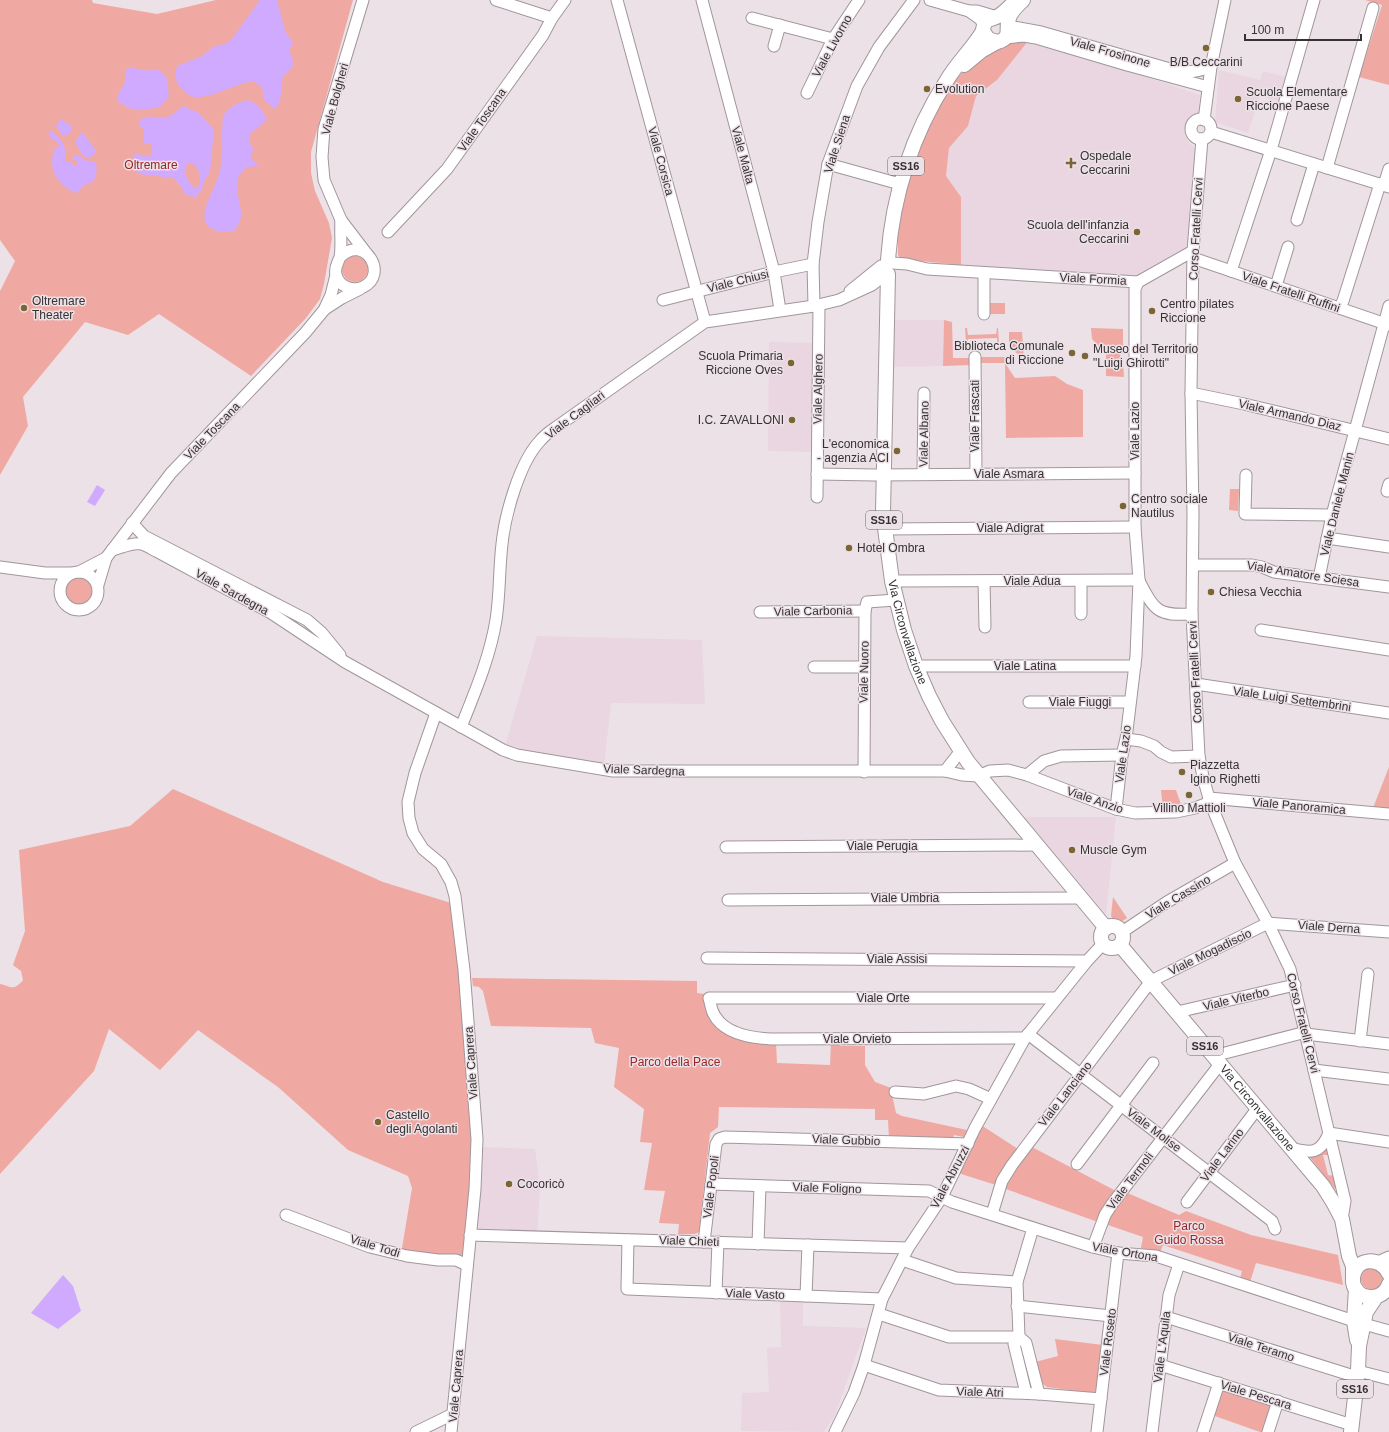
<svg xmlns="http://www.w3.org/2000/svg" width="1389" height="1432" font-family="Helvetica,sans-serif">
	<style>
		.built { fill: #e9d6e0 }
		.green { fill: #f0a8a2 }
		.water { fill: #d0aafe; fill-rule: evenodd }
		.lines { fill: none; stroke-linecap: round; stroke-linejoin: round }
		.minor-casing { stroke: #a0969b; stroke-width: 13 }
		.major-casing { stroke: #a0969b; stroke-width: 16 }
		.minor { stroke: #fff; stroke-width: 11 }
		.major { stroke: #fff; stroke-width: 14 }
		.poi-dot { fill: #7c6535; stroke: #ece1e6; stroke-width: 1.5 }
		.labels { text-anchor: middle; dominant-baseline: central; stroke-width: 3; stroke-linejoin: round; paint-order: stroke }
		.shield { fill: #ece1e6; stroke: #6d6669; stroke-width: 1 }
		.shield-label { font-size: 11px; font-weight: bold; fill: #363234 }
		.street-label { font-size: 12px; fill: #363234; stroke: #ece1e6 }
		.poi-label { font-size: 12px; fill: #363234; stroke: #ece1e6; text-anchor: start }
		.park-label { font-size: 12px; fill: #992528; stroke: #ece1e6 }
	</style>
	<rect width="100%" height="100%" fill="#ece1e6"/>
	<g class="built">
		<polygon points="1029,40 1123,69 1200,95 1199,111 1188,119 1185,129 1185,135 1189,143 1196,149 1187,249 1138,276 1125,278 961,265 961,197 946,176 949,148 968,126 976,96 997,80"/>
		<polygon points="1219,70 1260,80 1263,71 1286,77 1280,102 1260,96 1248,133 1215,122"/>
		<polygon points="894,320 944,320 943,366 893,367"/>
		<polygon points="769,342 815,343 814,452 768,451"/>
		<polygon points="537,636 702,640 705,704 611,703 604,766 534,754 505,746"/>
		<polygon points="1024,817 1116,817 1106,914"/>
		<polygon points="480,1147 535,1149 540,1188 537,1233 474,1233"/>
		<polygon points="780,1301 803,1301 803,1326 866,1328 835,1415 824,1432 741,1431 742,1393 769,1392 767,1348 781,1347"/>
	</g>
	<g class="green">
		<polygon points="0,0 92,0 93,3 157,14 216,0 353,0 311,152 311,173 315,191 329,223 332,238 324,284 320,299 306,318 251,376 159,314 128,335 85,322 23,397 28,426 0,475 0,291 15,261 0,240"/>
		<polygon points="1365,0 1389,0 1389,85 1359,77 1382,5"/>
		<path d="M1029,40L997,80L976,96L968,126L949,148L946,176L961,197V265L901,259L898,255V243L896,242C903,187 919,132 951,85C955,79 962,73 968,68C973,63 979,55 985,51C997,43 1016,41 1029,40Z"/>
		<circle cx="355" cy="269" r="13"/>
		<rect x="987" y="303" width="18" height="11"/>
		<polygon points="944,320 952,322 953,358 972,358 972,365 943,366"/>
		<polygon points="965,328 967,328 968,335 996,334 997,328 998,328 999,343 997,343 997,338 968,339 968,343 966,343"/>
		<polygon points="1091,328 1123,329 1123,353 1120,354 1121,364 1123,364 1124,377 1106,376 1106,353 1092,339"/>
		<polygon points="1009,332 1022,332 1024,360 1009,346"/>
		<polygon points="979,357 1005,357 1005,363 1015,378 1055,376 1067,384 1083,390 1083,437 1006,438 1005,363 979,363"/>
		<polygon points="1230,489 1239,489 1238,511 1229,510"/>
		<circle cx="79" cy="591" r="16"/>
		<polygon points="1389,767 1389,810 1373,808"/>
		<path d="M173,789L383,882L451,903L462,988L474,1159L464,1253L459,1257L401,1254L412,1188L408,1176L348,1150L278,1087L198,1030L160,1070L109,1029L94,1071L0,1174V984C11,986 13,992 23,980L21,971L13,965L25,931L19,850L130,826Z"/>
		<polygon points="1161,790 1176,790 1182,807 1163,809"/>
		<polygon points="1113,897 1127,918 1117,925 1111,916"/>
		<polygon points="472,978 697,981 697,993 704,994 708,1014 728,1034 738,1039 751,1041 776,1043 777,1063 830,1065 831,1042 839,1042 840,1046 865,1046 865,1065 875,1082 894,1089 892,1095 896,1113 902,1116 967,1130 964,1137 954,1135 953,1139 889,1139 888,1120 875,1120 875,1109 719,1107 718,1127 710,1133 699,1232 695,1234 678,1234 679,1224 659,1223 665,1191 644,1190 652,1143 640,1142 644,1109 614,1087 619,1048 595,1043 591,1028 491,1026 483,991 479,987 473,986"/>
		<polygon points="981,1125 1018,1149 996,1185 958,1173"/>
		<polygon points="1328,1145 1331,1155 1323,1155 1328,1175 1335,1176 1338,1187 1335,1189 1309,1156"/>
		<polygon points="1030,1146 1116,1191 1098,1222 1003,1188"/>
		<polygon points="1125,1192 1179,1215 1186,1211 1251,1235 1338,1255 1343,1285 1256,1263 1250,1282 1240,1279 1242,1271 1163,1245 1160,1253 1141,1248 1143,1237 1105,1224"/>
		<circle cx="1372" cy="1279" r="11"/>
		<polygon points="1055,1339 1103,1345 1099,1387 1096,1391 1092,1393 1047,1387 1040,1382 1035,1362 1058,1356"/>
		<polygon points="1220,1388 1273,1406 1264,1432 1260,1432 1212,1415"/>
	</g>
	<g class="water">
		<path d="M260,0H277L285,31L293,43L289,51C295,61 295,70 283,75L280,101L275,109L264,100L262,87L253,81C235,84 212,98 195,97C191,97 185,92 182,89C175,83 175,75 177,66L202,56L213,47L227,43L231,40Z"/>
		<path d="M131,67C140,70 147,72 156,69C170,75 167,82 169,96L162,105L156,108L134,110L125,106L118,101V95L125,82V71Z"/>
		<path d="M247,100C259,104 262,109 267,120L250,134L249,142L254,150L251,153V158L259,166L246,167C242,172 237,177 237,184C236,202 249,215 233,232C181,233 215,195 220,170C223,157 222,143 222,130C223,126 222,121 223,117C227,107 238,103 247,100Z"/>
		<path d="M183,106L199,113L214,130L210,172L203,183L202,189L193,201V195H186L180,185L173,178L140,174L134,170V154L151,156L152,144L144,143V129L139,126V121C150,112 156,120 167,117C173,115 178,110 183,106ZM191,163C200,167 202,179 198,187L194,188C189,182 182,172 187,164Z"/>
		<polygon points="61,119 72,126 71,131 66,136 63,136 56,126"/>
		<path d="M51,130C57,136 65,142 65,151C66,155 64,157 65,161L70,162L76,166L78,163L73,159V156H80C85,162 87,160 95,162C98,167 97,176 93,181C89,184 91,182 87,184C82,186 80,189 77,193C65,190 53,177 52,164C52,160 53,155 53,151L60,145L48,135Z"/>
		<path d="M80,134H84L94,148L96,152C86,165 82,154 76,144V141Z"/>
		<polygon points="97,485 105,490 95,506 87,502"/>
		<polygon points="63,1275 73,1286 81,1311 58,1329 31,1313"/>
	</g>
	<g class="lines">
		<defs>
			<g id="minor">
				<polyline points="363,0 324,129 322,157 324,180 341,220 367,254"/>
				<polyline points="496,0 552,18"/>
				<polyline points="617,0 705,322"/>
				<polyline points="702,0 774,272 780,310"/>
				<polyline points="930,0 969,11"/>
				<polyline points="752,18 833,39"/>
				<polyline points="984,25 980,19 969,11 977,11 997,17"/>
				<path d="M1008,26L1041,32L1076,42L1177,71C1190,73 1199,71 1211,67"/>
				<polyline points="1005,38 1024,36 1036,38 1127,65 1208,87"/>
				<polyline points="774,46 780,25"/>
				<polyline points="807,93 833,39 859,0"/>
				<circle cx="1201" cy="129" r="10"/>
				<polyline points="1204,120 1211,67 1225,0"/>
				<polyline points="1211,132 1389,187"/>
				<polyline points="1202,139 1193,251 1191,393 1193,514 1192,614 1199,756 1203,777 1210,802 1235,863 1268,923 1290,969 1345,1201 1342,1219"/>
				<polyline points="828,164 900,184"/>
				<polyline points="1327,168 1373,8"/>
				<polyline points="1384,185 1389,169"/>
				<polyline points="1297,220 1314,164"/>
				<polyline points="388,232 447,169 543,35 552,18 565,0"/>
				<path d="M340,257C365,233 389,275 363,287C352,292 339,286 336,275C334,267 338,263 340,257C342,248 340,230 341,220"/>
				<polyline points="1193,258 1389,325"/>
				<polyline points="892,263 907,264 927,269 1138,282 1193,251"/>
				<polyline points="1231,271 1271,150 1314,0"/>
				<polyline points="984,273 984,314"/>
				<polyline points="1276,286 1288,247"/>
				<polyline points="850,291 881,266"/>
				<polyline points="663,300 774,272 813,264"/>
				<polyline points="814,306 813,264 818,222 828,164 857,86 879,47 914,0"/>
				<polyline points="1340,308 1343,301 1380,184"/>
				<polyline points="325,309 342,298 360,289"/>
				<polyline points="975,357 976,474"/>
				<polyline points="1191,393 1244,404 1389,439"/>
				<polyline points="817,474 875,475 1135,473"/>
				<polyline points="923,474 924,393"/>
				<polyline points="1246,475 1245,514 1332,515"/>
				<polyline points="1387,491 1389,484"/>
				<polyline points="817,497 819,305"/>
				<polyline points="132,523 144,536 307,620 322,633 340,655"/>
				<polyline points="885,529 1135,527"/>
				<polyline points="1327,538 1389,547"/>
				<path d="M112,550C121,548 132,542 141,544C146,545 152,549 156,551L271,613L345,662L503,750L517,755L613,771H945L962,775L978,776L990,771L1008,770L1027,775L1116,809L1135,813L1176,812L1195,808L1210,802"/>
				<polyline points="1194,565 1252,565 1262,567 1274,572 1389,587"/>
				<polyline points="0,567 45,573 72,573"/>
				<circle cx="79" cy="591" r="19"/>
				<polyline points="79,572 106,558"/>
				<polyline points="1319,578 1332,515 1389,306"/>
				<polyline points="892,581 1139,580"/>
				<polyline points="984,581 985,627"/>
				<path d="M1139,581C1155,611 1157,616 1192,614"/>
				<polyline points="98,585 106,558 171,473 305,333 324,310 331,295 336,275"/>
				<polyline points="760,612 865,611"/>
				<polyline points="1081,614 1081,581"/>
				<polyline points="1261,630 1389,650"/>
				<polyline points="916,666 1135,666"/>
				<polyline points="814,667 864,667"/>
				<polyline points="1196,684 1389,713"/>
				<polyline points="1029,702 1130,702"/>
				<polyline points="436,713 415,773 408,802 409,818 413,833 423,849 441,864 451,882 455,896 464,970 477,1139 475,1189 451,1432"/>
				<path d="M461,727C475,692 490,657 496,620C500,595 499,569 502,544C505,515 519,464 539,442C543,437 549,432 555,428L705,322L814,306L839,300L872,285L886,274"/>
				<polyline points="1126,739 1141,741 1154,746 1161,752 1171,757 1199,756"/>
				<polyline points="945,771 960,752"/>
				<polyline points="864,772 865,611 867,602 896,600"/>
				<polyline points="1027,775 1044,761 1061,756 1122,755"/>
				<polyline points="1209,798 1389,814"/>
				<polyline points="1116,809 1122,755 1126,739 1136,656 1139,580 1135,527 1135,289 1138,282"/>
				<polyline points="726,847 1037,845"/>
				<polyline points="728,900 1081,898"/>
				<polyline points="1122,932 1167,902 1235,863"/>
				<polyline points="707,958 1087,961"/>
				<polyline points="1177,1012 1295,985"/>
				<polyline points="1028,1034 1272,1221 1275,1229"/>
				<polyline points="1306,1034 1389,1044"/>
				<path d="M1025,1038L771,1039C750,1038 720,1033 712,1010C711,1006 710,1002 709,998H1056"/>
				<polyline points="1360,1041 1368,974"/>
				<polyline points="1225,1053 1306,1032"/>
				<polyline points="1314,1070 1389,1079"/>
				<polyline points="895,1092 924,1094 956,1086 969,1089 991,1099"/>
				<polyline points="1329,1133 1389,1142"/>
				<path d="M1290,1148C1311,1153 1320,1155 1329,1133"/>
				<polyline points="1077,1164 1153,1063"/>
				<polyline points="711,1184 929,1191 952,1202 1093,1247 1118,1253 1156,1256 1354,1321"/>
				<polyline points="1187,1202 1257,1109"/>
				<polyline points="992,1214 1002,1181 1012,1165 1151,981 1268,923 1389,932"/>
				<polyline points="286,1215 370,1247 407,1256 438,1260 456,1260 467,1265"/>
				<polyline points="470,1235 908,1248"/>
				<polyline points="628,1240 627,1289 882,1299"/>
				<polyline points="704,1242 716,1144 719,1139 725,1137 968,1144"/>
				<polyline points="758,1244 760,1186"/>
				<polyline points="1093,1247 1105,1215 1112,1204 1220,1064"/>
				<polyline points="902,1260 956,1278 1017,1282"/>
				<polyline points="1378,1262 1389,1257"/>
				<polyline points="716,1293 718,1242"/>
				<polyline points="806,1296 808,1245"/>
				<polyline points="1017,1306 1111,1316"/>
				<polyline points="879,1314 949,1337 1019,1337"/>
				<polyline points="1166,1317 1357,1377"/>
				<polyline points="1364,1324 1389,1331"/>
				<polyline points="1019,1337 1026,1343 1039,1394"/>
				<polyline points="864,1365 939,1390 1039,1394 1101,1399"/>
				<polyline points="1160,1365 1352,1425"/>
				<polyline points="1358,1371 1389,1379"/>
				<polyline points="1026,1393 1014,1344 1019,1337 1017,1282 1033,1228"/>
				<polyline points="416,1432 453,1414"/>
				<polyline points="835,1432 854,1393 864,1365 882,1299 908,1248 942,1197 975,1128 1025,1038 1087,961 1101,946 1104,945"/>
				<polyline points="1097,1432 1118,1253"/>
				<polyline points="1152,1432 1169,1295 1179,1264"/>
				<polyline points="1203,1432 1219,1383"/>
				<polyline points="1268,1432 1278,1401"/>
			</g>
			<g id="major">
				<path d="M1017,0C1011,5 1006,11 1000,15C992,21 984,16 983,31L988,39L997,42C1013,38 1005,29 1009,18C1011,11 1018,5 1023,0"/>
				<polyline points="964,65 981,51 997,42"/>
				<path d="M888,261C892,197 912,134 947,80C957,63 973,48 983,31"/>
				<path id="s1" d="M888,274L883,513L892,581L904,630L916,666L929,696L942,721L968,762L1106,928"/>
				<circle cx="1112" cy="937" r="11"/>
				<path id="s2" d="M1120,945L1323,1186L1333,1202L1342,1219L1349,1256L1353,1266V1278"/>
				<path d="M1389,1274C1381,1256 1355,1257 1353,1278C1351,1299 1382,1305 1389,1284"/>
				<polyline points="1356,1289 1354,1321 1357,1340"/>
				<polyline points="1351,1432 1358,1371 1359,1346 1366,1312 1376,1297"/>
			</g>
		</defs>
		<use href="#minor" class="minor-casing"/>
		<use href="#major" class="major-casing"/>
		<use href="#minor" class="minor"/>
		<use href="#major" class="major"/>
	</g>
	<g class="poi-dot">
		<circle cx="1206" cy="48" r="4"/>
		<circle cx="927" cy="89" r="4"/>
		<circle cx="1238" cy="99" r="4"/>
		<path d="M1069 157h4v4h4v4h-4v4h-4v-4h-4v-4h4z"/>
		<circle cx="1137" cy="232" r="4"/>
		<circle cx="24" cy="308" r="4"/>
		<circle cx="1152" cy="311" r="4"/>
		<circle cx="1072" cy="353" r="4"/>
		<circle cx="1085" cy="356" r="4"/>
		<circle cx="791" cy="363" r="4"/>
		<circle cx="792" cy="420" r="4"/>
		<circle cx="897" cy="451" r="4"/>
		<circle cx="1123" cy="506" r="4"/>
		<circle cx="849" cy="548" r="4"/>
		<circle cx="1211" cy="592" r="4"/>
		<circle cx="1182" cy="772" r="4"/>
		<circle cx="1189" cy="795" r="4"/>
		<circle cx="1072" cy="850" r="4"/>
		<circle cx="378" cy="1122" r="4"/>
		<circle cx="509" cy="1184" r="4"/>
	</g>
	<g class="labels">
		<g class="shield">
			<rect x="888" y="157" width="36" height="18" rx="3"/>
			<rect x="866" y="511" width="36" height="18" rx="3"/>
			<rect x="1187" y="1037" width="36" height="18" rx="3"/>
			<rect x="1337" y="1380" width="36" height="18" rx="3"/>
		</g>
		<g class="shield-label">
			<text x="906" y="166">SS16</text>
			<text x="884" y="520">SS16</text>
			<text x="1205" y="1046">SS16</text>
			<text x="1355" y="1389">SS16</text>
		</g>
		<g class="street-label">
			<text transform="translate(832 46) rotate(-61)">Viale Livorno</text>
			<text transform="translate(1110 52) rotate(16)">Viale Frosinone</text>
			<text transform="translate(335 99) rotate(-75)">Viale Bolgheri</text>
			<text transform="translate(482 120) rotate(-55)">Viale Toscana</text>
			<text transform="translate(837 144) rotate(-72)">Viale Siena</text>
			<text transform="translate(743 155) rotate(75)">Viale Malta</text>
			<text transform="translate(661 161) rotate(75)">Viale Corsica</text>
			<text transform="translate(1196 229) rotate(-87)">Corso Fratelli Cervi</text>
			<text transform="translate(1093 279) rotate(3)">Viale Formia</text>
			<text transform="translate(738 281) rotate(-14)">Viale Chiusi</text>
			<text transform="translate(1291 292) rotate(19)">Viale Fratelli Ruffini</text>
			<text transform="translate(818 389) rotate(-89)">Viale Alghero</text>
			<text transform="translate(575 415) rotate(-37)">Viale Cagliari</text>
			<text transform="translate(1290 415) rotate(13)">Viale Armando Diaz</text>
			<text transform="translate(975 416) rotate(-90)">Viale Frascati</text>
			<text transform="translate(212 431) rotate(-46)">Viale Toscana</text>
			<text transform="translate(1135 431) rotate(-90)">Viale Lazio</text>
			<text transform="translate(924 434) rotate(-89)">Viale Albano</text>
			<text x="1009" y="474">Viale Asmara</text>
			<text transform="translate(1337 504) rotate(-76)">Viale Daniele Manin</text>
			<text x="1010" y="528">Viale Adigrat</text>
			<text transform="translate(1303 574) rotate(9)">Viale Amatore Sciesa</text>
			<text x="1032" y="581">Viale Adua</text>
			<text transform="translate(232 592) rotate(29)">Viale Sardegna</text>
			<text transform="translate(813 611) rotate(-1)">Viale Carbonia</text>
			<text stroke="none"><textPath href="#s1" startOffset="361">Via Circonvallazione</textPath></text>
			<text x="1025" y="666">Viale Latina</text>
			<text transform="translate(864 672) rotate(-89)">Viale Nuoro</text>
			<text transform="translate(1195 672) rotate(-93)">Corso Fratelli Cervi</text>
			<text transform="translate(1292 699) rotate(8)">Viale Luigi Settembrini</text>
			<text x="1080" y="702">Viale Fiuggi</text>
			<text transform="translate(1123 754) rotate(-82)">Viale Lazio</text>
			<text transform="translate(644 770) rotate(2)">Viale Sardegna</text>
			<text transform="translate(1095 800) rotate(19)">Viale Anzio</text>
			<text transform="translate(1299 806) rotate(5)">Viale Panoramica</text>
			<text x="882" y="846">Viale Perugia</text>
			<text transform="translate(1178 897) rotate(-31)">Viale Cassino</text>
			<text x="905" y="898">Viale Umbria</text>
			<text transform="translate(1329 927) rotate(4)">Viale Derna</text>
			<text transform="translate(1210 952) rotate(-26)">Viale Mogadiscio</text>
			<text x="897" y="959">Viale Assisi</text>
			<text x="883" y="998">Viale Orte</text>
			<text transform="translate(1236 999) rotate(-13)">Viale Viterbo</text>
			<text transform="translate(1303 1023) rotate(76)">Corso Fratelli Cervi</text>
			<text x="857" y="1039">Viale Orvieto</text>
			<text transform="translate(471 1063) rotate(-94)">Viale Caprera</text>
			<text transform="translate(1065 1094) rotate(-52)">Viale Lanciano</text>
			<text stroke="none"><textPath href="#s2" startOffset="213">Via Circonvallazione</textPath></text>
			<text transform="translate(1154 1130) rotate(37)">Viale Molise</text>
			<text transform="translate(846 1140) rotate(2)">Viale Gubbio</text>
			<text transform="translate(1222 1155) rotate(-53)">Viale Larino</text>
			<text transform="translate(950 1177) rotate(-62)">Viale Abruzzi</text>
			<text transform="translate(1130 1181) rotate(-53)">Viale Termoli</text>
			<text transform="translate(711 1187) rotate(-83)">Viale Popoli</text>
			<text transform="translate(827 1188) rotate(2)">Viale Foligno</text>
			<text transform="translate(689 1241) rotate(2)">Viale Chieti</text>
			<text transform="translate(375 1246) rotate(17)">Viale Todi</text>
			<text transform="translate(1125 1252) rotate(10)">Viale Ortona</text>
			<text transform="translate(755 1294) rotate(2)">Viale Vasto</text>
			<text transform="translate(1108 1342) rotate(-83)">Viale Roseto</text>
			<text transform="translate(1162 1347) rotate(-83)">Viale L'Aquila</text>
			<text transform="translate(1261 1347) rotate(18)">Viale Teramo</text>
			<text transform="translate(456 1386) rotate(-85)">Viale Caprera</text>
			<text transform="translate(980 1392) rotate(2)">Viale Atri</text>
			<text transform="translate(1256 1395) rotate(17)">Viale Pescara</text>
		</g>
		<g class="poi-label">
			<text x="1206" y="62" text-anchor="middle">B/B Ceccarini</text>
			<text x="935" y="89">Evolution</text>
			<text x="1246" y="92">Scuola Elementare<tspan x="1246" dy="14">Riccione Paese</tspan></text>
			<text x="1080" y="156">Ospedale<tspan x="1080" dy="14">Ceccarini</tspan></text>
			<text x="1129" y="225" text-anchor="end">Scuola dell'infanzia<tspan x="1129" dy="14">Ceccarini</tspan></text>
			<text x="32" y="301">Oltremare<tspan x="32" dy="14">Theater</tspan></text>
			<text x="1160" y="304">Centro pilates<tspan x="1160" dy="14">Riccione</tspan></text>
			<text x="1064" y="346" text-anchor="end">Biblioteca Comunale<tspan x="1064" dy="14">di Riccione</tspan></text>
			<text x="1093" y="349">Museo del Territorio<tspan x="1093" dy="14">"Luigi Ghirotti"</tspan></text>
			<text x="783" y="356" text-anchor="end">Scuola Primaria<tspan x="783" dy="14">Riccione Oves</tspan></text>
			<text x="784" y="420" text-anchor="end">I.C. ZAVALLONI</text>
			<text x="889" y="444" text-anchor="end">L'economica<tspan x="889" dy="14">- agenzia ACI</tspan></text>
			<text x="1131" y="499">Centro sociale<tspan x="1131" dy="14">Nautilus</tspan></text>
			<text x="857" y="548">Hotel Ombra</text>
			<text x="1219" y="592">Chiesa Vecchia</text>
			<text x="1190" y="765">Piazzetta<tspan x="1190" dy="14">Igino Righetti</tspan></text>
			<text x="1189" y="808" text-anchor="middle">Villino Mattioli</text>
			<text x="1080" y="850">Muscle Gym</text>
			<text x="386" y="1115">Castello<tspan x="386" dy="14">degli Agolanti</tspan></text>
			<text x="517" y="1184">Cocoricò</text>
		</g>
		<g class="park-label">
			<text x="151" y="165">Oltremare</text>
			<text x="675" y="1062">Parco della Pace</text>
			<text x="1189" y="1226">Parco<tspan x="1189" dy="14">Guido Rossa</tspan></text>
		</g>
	</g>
	<path d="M1245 34v6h116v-6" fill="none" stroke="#363234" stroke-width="2"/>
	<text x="1251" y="34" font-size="12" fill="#363234" stroke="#ece1e6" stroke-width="3" paint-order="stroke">100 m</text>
</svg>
